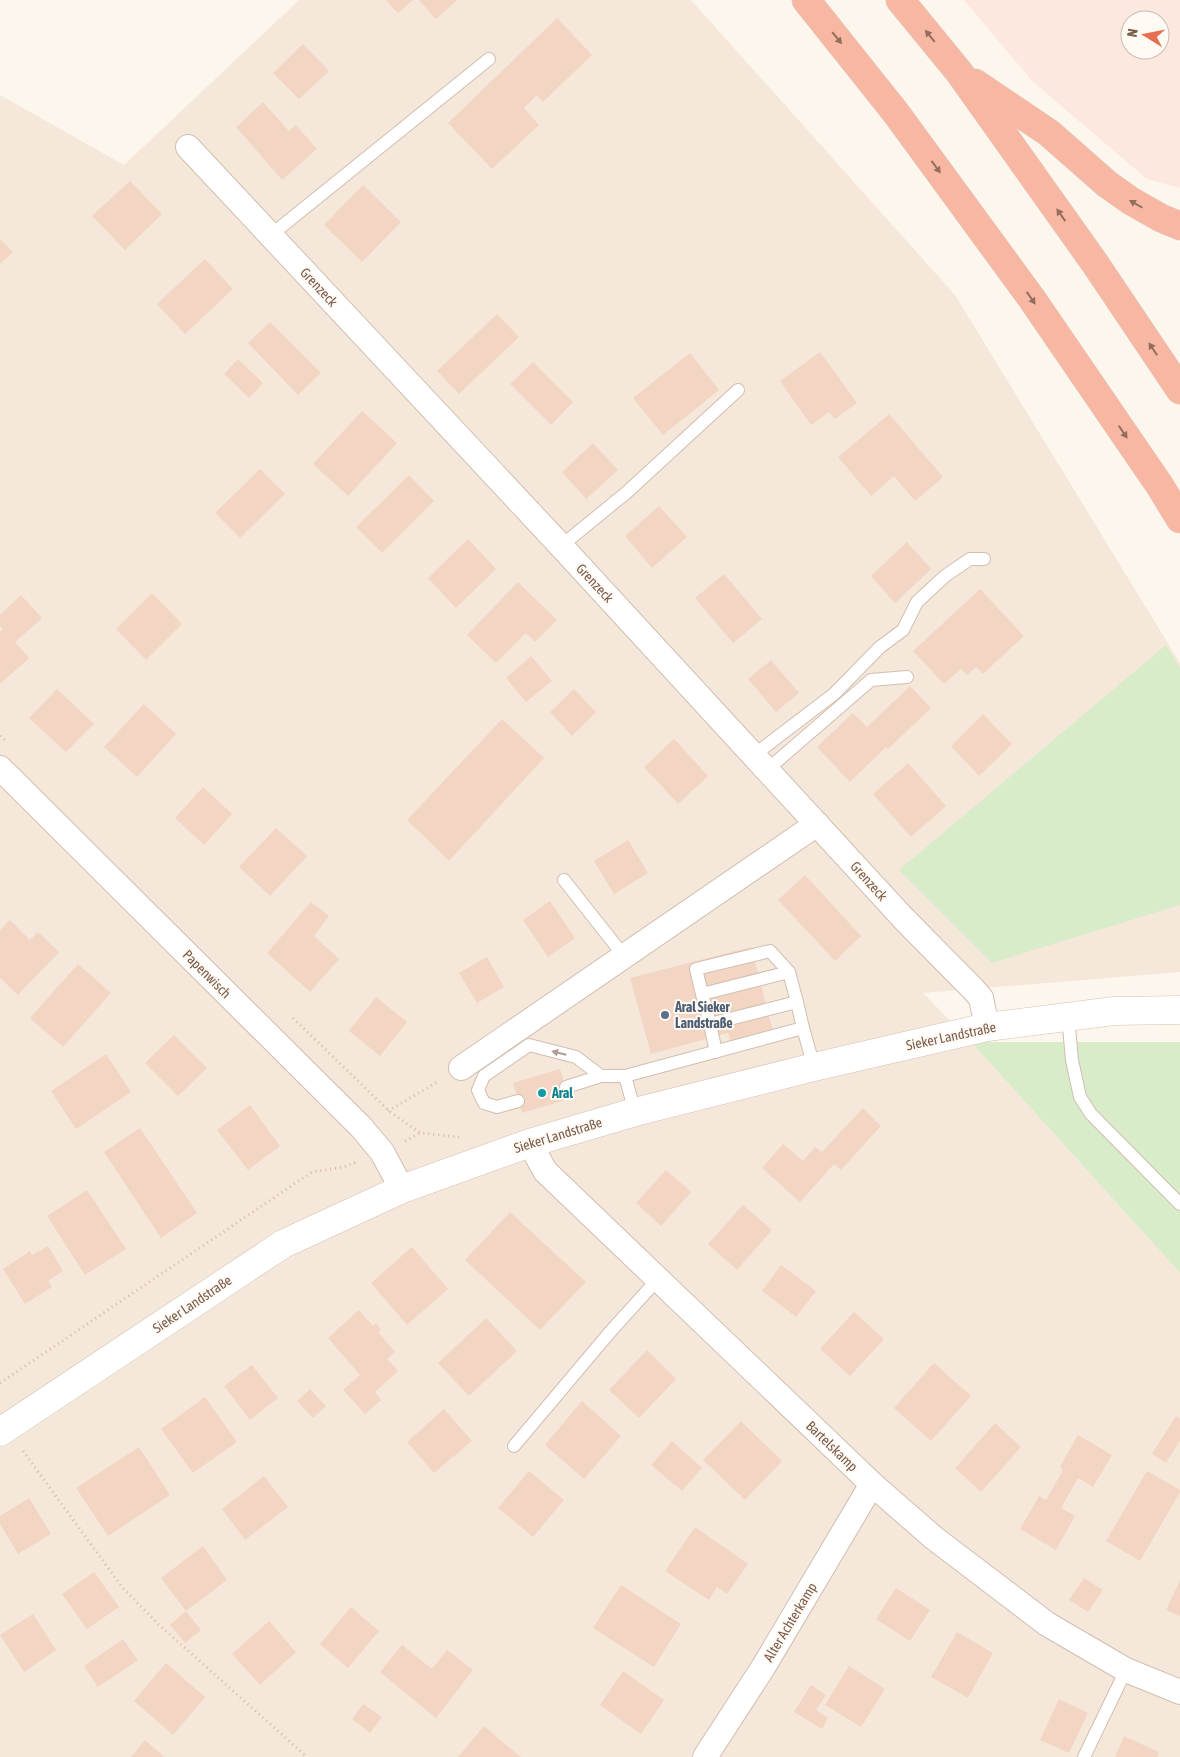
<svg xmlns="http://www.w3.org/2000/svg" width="1180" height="1757" font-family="'Asap Condensed',sans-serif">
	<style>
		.residential { fill: #f5e8da }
		.commercial { fill: #fde8e0; fill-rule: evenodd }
		.grass { fill: #d8ecc9 }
		.building { fill: #f3d5c3 }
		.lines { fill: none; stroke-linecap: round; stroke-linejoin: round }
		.lane-casing { stroke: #d1beb0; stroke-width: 14 }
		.street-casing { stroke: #d1beb0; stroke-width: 26 }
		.secondary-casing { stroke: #d6c0b0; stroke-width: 29 }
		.highway-casing { stroke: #dad1cd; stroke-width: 29 }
		.path { stroke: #d9b8a5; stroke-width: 3; stroke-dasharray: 1 4; stroke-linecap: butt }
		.lane { stroke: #fff; stroke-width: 12 }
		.street { stroke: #fff; stroke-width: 24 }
		.secondary { stroke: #fff; stroke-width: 28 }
		.highway { stroke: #f7b7a3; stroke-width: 28 }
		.oneway { fill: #936e5e }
		.oneway2 { fill: #af9d94 }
		.service-dot { fill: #5c6f8a; stroke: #fffaf3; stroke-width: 2 }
		.culture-dot { fill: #0f9aa8; stroke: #fffaf3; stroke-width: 2 }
		.labels { text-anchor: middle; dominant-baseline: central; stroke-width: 4; stroke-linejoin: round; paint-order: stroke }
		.street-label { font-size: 14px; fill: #7a5c4d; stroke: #fffaf3 }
		.service-label { font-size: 14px; font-weight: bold; fill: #4e5e75; stroke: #fffaf3; text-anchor: start }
		.culture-label { font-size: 14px; font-weight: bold; fill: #0d838f; stroke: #fffaf3; text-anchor: start }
	</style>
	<rect width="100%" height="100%" fill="#fdf6ec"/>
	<polygon class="residential" points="299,0 691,0 955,295 1180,663 1180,972 923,993 971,1042 1180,1273 1180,1757 0,1757 0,95 124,165"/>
	<path class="commercial" d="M964,0H1180V188L1147,179L1033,82ZM1130,20H1160V50H1130Z"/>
	<g class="grass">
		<polygon points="1166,645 1180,668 1180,905 992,963 899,870"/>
		<polygon points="971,1042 1180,1042 1180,1273"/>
	</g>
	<g class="building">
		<polygon points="386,0 413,0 398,13"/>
		<polygon points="419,0 457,0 436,19"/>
		<polygon points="557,18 592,55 543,102 537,95 524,108 539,125 492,169 448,123"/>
		<polygon points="303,44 329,71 299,99 273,73"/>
		<polygon points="263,102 289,131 296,125 317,149 282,180 236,127"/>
		<polygon points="130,181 162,214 125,250 92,216"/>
		<polygon points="363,185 401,222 362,262 324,225"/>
		<polygon points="0,239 13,252 0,264"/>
		<polygon points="205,259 233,289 185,334 157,304"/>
		<polygon points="497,314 519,337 459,394 437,371"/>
		<polygon points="270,322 321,373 298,395 248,343"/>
		<polygon points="820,352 857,403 835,419 829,412 811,425 780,381"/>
		<polygon points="690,353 719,390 663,435 633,398"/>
		<polygon points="238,359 263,383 249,398 224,374"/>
		<polygon points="533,362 573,402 551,425 510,384"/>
		<polygon points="362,411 397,443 348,496 313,464"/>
		<polygon points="889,414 943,477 915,501 894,476 871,496 838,457"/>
		<polygon points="593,443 618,470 586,499 562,472"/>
		<polygon points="260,469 285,494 240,538 215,513"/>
		<polygon points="409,475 434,501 382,553 356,527"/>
		<polygon points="659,506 687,537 652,568 625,536"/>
		<polygon points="468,539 496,569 456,608 428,578"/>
		<polygon points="907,542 931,569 895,603 871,576"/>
		<polygon points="724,574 762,619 733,643 695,598"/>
		<polygon points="518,582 557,620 535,642 526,633 496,663 467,635"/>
		<polygon points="980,589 1024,636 983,674 976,667 967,675 961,669 944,684 913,651"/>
		<polygon points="152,593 182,624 146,660 116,629"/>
		<polygon points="21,595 42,618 15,642 29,658 0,684 0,632 3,629 0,626 0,615"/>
		<polygon points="531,656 552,681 526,702 506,678"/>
		<polygon points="771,660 799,693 776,712 748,679"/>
		<polygon points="910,686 931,708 888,749 886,747 850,782 817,747 853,713 867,727"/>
		<polygon points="57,689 94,724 66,752 29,718"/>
		<polygon points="574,689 596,712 572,736 550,712"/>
		<polygon points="144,704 176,734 137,777 104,747"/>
		<polygon points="983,714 1012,744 979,776 951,746"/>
		<polygon points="502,719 544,758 449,861 407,820"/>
		<polygon points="674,739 708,776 678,804 644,767"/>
		<polygon points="908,763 946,806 911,837 873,794"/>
		<polygon points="203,787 232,814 204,845 175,818"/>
		<polygon points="276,828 307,856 270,896 239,867"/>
		<polygon points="628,840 648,873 614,894 594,861"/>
		<polygon points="805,875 861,936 835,961 778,900"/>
		<polygon points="550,901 575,938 548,957 523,920"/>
		<polygon points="311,902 329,916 314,936 339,959 310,992 267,953"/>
		<polygon points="10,920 30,940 38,932 59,952 18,995 0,978 0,930"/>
		<polygon points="751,947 775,1039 733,1050 728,1033 651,1054 630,978"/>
		<polygon points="487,957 504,987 477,1003 459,973"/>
		<polygon points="78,964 111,993 63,1047 30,1018"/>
		<polygon points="376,997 407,1022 380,1056 349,1031"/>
		<polygon points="174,1035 207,1068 178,1096 145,1063"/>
		<polygon points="106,1054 131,1092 76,1129 51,1091"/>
		<polygon points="560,1069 569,1099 522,1113 513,1083"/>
		<polygon points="250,1105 280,1146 248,1170 217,1130"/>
		<polygon points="863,1108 881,1126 841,1170 834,1164 800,1202 762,1168 783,1144 803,1161 815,1147 822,1152"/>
		<polygon points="140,1128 197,1213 161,1238 104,1152"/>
		<polygon points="666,1170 691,1192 661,1226 636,1203"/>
		<polygon points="87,1190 126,1249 85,1275 47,1216"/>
		<polygon points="743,1205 772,1230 737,1270 708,1244"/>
		<polygon points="510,1212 586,1282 540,1330 465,1260"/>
		<polygon points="48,1246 63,1271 48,1281 52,1287 25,1304 3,1269 30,1251 32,1255"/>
		<polygon points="412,1247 448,1289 407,1325 371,1283"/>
		<polygon points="781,1265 816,1291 796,1317 762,1291"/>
		<polygon points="359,1310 373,1326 376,1323 381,1330 378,1332 395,1352 387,1359 398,1371 375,1392 381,1400 365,1414 343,1390 360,1375 328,1338"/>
		<polygon points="854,1312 884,1339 850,1376 820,1349"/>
		<polygon points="486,1318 517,1351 469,1396 438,1363"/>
		<polygon points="647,1350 676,1379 639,1418 609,1390"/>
		<polygon points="934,1363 971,1396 931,1441 894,1408"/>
		<polygon points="252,1365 278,1398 250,1420 224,1386"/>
		<polygon points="310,1389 326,1406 313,1418 297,1401"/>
		<polygon points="205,1397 237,1442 193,1473 161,1429"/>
		<polygon points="582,1401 621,1436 584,1479 545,1445"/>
		<polygon points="444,1409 472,1441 434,1473 407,1442"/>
		<polygon points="1176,1416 1180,1419 1180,1440 1166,1463 1152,1454"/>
		<polygon points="741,1421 782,1461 745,1500 703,1460"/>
		<polygon points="995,1423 1021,1447 981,1492 955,1468"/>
		<polygon points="1078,1435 1112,1455 1093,1487 1078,1478 1061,1508 1075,1516 1056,1550 1020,1529 1039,1496 1046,1500 1063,1470 1060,1467"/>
		<polygon points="672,1441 702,1468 682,1491 651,1465"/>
		<polygon points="139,1447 170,1495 108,1536 76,1488"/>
		<polygon points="529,1471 564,1500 533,1537 498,1508"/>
		<polygon points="1147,1471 1180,1490 1180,1492 1140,1561 1106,1541"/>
		<polygon points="264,1476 288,1507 245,1540 222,1509"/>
		<polygon points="29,1498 51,1534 18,1554 0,1524 0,1516"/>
		<polygon points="695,1527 748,1564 727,1594 717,1587 709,1600 665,1571"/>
		<polygon points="203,1546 227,1580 186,1611 161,1578"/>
		<polygon points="94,1572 119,1607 87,1629 62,1594"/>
		<polygon points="1084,1578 1103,1590 1088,1612 1069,1600"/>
		<polygon points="1180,1580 1180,1616 1166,1610"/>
		<polygon points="621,1585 681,1624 654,1667 593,1628"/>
		<polygon points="896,1588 930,1610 910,1641 876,1619"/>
		<polygon points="351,1607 379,1631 348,1668 320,1644"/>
		<polygon points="186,1611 201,1630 185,1643 170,1625"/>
		<polygon points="33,1614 56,1650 24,1672 0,1635"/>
		<polygon points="269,1621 296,1652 260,1685 232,1654"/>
		<polygon points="957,1632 993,1653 968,1698 931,1677"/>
		<polygon points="123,1639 138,1660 98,1687 84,1666"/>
		<polygon points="402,1645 432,1669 447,1650 473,1670 436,1718 380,1672"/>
		<polygon points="166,1663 205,1697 173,1735 134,1701"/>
		<polygon points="849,1666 885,1689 861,1727 825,1705"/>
		<polygon points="623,1671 664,1700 641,1734 600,1705"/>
		<polygon points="811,1685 826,1695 816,1710 828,1718 822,1729 794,1712"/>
		<polygon points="1059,1699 1088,1713 1069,1753 1040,1740"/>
		<polygon points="363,1704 382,1717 370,1733 352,1719"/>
		<polygon points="484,1726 505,1744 521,1757 458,1757"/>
		<polygon points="1124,1736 1159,1752 1157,1757 1115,1757"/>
		<polygon points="145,1740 164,1757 131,1757"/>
	</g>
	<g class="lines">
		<defs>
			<g id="lane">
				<polyline points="271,235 489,59"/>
				<polyline points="561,546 626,493 738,390"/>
				<polyline points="754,755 834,694 880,647 903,630 917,602 945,576 970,559 984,559"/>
				<polyline points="768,769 871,680 907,677"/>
				<polyline points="564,880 624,956"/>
				<polyline points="702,994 696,969 770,951 789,972"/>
				<polyline points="1068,1016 1072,1060 1080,1097 1091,1114 1180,1204"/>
				<polyline points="710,1024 702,994 789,972 797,1002"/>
				<polyline points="716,1052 710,1024 797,1002 803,1028"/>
				<polyline points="566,1087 601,1076 625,1076"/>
				<polyline points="518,1101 497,1107 484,1103 478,1090 484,1076 529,1045 576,1057 601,1076"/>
				<polyline points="635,1112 625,1076 803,1028 814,1067"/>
				<polyline points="514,1446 610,1332 658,1279"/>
				<polyline points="1084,1757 1126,1670"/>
			</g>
			<g id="street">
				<polyline points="188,147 561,546 904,919 973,989 981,998 987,1027"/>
				<polyline points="0,768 361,1127 382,1152 402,1189"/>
				<polyline points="461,1068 817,824"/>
				<polyline points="530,1143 545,1171 872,1484 934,1538 1047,1624 1126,1670 1180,1692"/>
				<polyline points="705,1757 764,1666 872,1484"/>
			</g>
			<polyline id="secondary" points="0,1432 283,1244 402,1189 530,1143 635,1112 814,1067 987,1027 1114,1011 1180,1010"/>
			<g id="highway">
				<polyline points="806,0 896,113 1032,299 1160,486 1180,519"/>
				<polyline points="900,0 959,72 1094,262 1180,390"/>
				<polyline points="975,83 1049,133 1107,184 1131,201 1161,218 1180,226"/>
			</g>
		</defs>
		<use href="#lane" class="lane-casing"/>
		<use href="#street" class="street-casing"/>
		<use href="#secondary" class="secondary-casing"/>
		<use href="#highway" class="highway-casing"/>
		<g class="path">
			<polyline points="0,736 6,741"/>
			<polyline points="293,1018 389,1111 420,1133 459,1137"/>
			<polyline points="388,1111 439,1081"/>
			<polyline points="405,1141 420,1133"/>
			<polyline points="0,1383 312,1172 344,1167 356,1162"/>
			<polyline points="23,1451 122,1587 157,1623 307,1757"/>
		</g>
		<use href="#lane" class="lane"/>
		<use href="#street" class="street"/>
		<use href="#secondary" class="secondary"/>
		<use href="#highway" class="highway"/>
	</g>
	<defs><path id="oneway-solid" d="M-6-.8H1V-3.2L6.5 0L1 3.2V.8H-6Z" transform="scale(1.25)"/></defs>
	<g class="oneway">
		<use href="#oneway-solid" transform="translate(930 36) rotate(-129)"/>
		<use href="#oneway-solid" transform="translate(837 38) rotate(51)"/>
		<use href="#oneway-solid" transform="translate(936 167) rotate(54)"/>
		<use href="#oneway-solid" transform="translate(1136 204) rotate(-150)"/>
		<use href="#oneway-solid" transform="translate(1061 215) rotate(-125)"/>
		<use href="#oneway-solid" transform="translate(1031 298) rotate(55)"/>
		<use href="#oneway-solid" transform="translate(1153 349) rotate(-124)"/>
		<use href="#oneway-solid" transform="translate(1123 432) rotate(56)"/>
	</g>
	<use class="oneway2" href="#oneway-solid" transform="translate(559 1053) rotate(-166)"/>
	<circle class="service-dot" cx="665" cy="1015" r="5"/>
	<circle class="culture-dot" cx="542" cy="1093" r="5"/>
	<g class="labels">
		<g class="street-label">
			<text transform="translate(319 287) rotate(47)">Grenzeck</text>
			<text transform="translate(595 583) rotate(47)">Grenzeck</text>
			<text transform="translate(869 881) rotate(48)">Grenzeck</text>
			<text transform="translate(207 974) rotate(45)">Papenwisch</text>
			<text transform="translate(951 1036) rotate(-12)">Sieker Landstraße</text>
			<text transform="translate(558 1135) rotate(-17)">Sieker Landstraße</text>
			<text transform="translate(192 1304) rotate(-34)">Sieker Landstraße</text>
			<text transform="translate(832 1446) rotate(44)">Bartelskamp</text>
			<text transform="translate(790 1622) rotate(-59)">Alter Achterkamp</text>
		</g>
		<g class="service-label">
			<text x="675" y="1007">Aral Sieker<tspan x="675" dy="16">Landstraße</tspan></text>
		</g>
		<g class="culture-label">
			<text x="552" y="1093">Aral</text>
		</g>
	</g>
	<g transform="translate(1145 35) rotate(280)"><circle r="24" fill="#fffaf3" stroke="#cabbb1"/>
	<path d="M0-4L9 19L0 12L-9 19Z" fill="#e76f51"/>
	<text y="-8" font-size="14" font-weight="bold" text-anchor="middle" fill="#7a5c4d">N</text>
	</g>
</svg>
